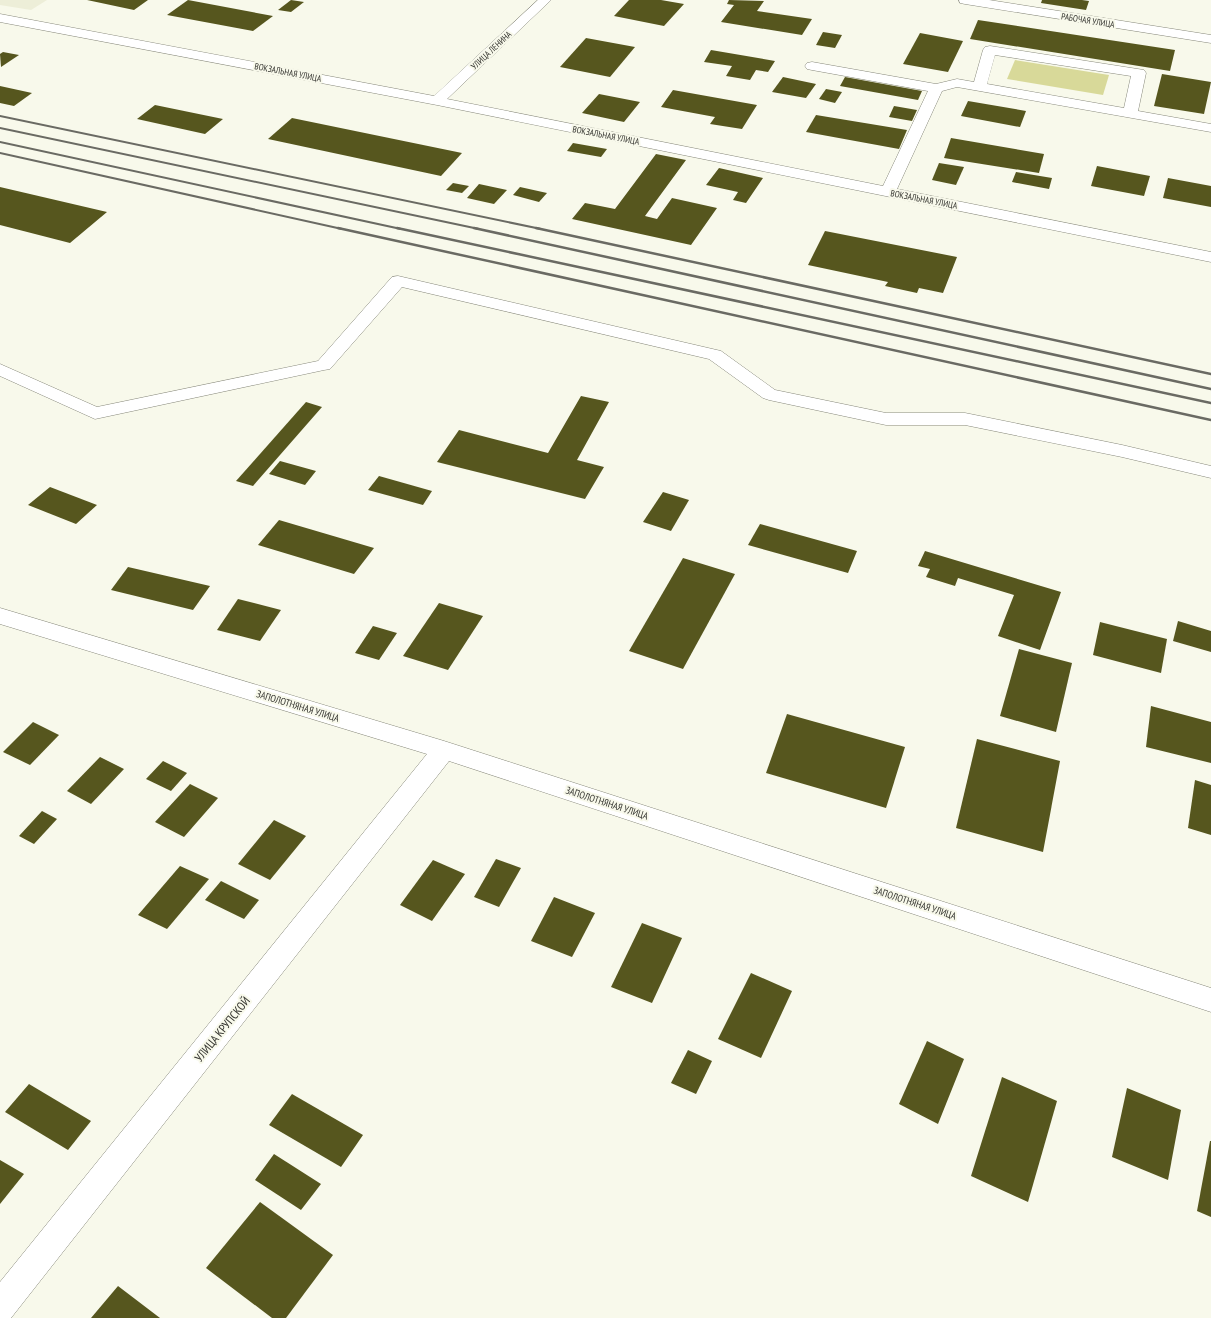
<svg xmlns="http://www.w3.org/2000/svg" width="1211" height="1318" font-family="'PT Sans Narrow',sans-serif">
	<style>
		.built { fill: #edeed8 }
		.green { fill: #d8d999 }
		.building { fill: #56561e }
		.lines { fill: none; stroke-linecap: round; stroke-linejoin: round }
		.minor-casing { stroke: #87887b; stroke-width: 1 }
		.minor { fill: #fff; fill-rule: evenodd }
		.rail-far1 { stroke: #6a6a63; stroke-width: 2 }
		.rail { stroke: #6a6a63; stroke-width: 2.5 }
		.labels { text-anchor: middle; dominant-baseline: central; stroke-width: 4; stroke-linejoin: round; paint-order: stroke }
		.far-street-label { font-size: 9px; fill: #353530; stroke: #f8f9eb }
		.street-label { font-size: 10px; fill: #353530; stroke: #f8f9eb }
		.near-street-label { font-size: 12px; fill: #353530; stroke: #f8f9eb }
	</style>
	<rect width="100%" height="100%" fill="#f8f9eb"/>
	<polygon class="built" points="0,0 47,0 31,10 0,5"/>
	<polygon class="green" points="1015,60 1109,75 1103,95 1007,79"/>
	<g class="building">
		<polygon points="87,0 148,0 134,10"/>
		<polygon points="188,0 273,16 253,31 167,15"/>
		<polygon points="291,0 304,2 291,12 278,10"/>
		<polygon points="629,0 661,0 684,4 664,26 614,16"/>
		<polygon points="729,0 764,1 757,11 812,19 802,35 721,22 734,5 727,4"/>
		<polygon points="1042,0 1082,0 1089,1 1086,10 1041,3"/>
		<polygon points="978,20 1175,50 1170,71 970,39"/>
		<polygon points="823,32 842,35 835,48 816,45"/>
		<polygon points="920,33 963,41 948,72 903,64"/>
		<polygon points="586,38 635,47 610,77 560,67"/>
		<polygon points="711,50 775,61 768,72 756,70 750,80 726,76 732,66 704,62"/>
		<polygon points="3,52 19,55 1,67 0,54"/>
		<polygon points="1162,74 1211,82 1204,114 1154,106"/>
		<polygon points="783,77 816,84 806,98 772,92"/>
		<polygon points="845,77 922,91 918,100 840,86"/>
		<polygon points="0,86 32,93 14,106 0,103"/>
		<polygon points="826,89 842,92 835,103 819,99"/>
		<polygon points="673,90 757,105 742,129 710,124 715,117 661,107"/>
		<polygon points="599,94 640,102 624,122 582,113"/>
		<polygon points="968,101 1026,111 1020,127 961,116"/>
		<polygon points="155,105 223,119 205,134 137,119"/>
		<polygon points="894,106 917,110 912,121 889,117"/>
		<polygon points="816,115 907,130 899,149 806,132"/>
		<polygon points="292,118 462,153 441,176 268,139"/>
		<polygon points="951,138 1044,154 1039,173 944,158"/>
		<polygon points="573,143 607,149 601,157 567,151"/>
		<polygon points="656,154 686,160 645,216 657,219 672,198 717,208 691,245 572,219 585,203 615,209"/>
		<polygon points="939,163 964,167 956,185 932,180"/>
		<polygon points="1097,166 1150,176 1144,196 1091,186"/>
		<polygon points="719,168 763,178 746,203 733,200 738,192 706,185"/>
		<polygon points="1016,172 1052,178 1049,189 1012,182"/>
		<polygon points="1168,178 1211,186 1211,207 1163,198"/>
		<polygon points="453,183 469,186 462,193 446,190"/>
		<polygon points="479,184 507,190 494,204 467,198"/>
		<polygon points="0,187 107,212 70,243 0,225"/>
		<polygon points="520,187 547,193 539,202 513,195"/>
		<polygon points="825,231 957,257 943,293 919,288 917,293 885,286 888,282 808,265"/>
		<polygon points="581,396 609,402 577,460 604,467 585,499 437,462 459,430 548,453"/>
		<polygon points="306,402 322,407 253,486 236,481"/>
		<polygon points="280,461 316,471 305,485 269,474"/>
		<polygon points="379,476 432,491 423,505 368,490"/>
		<polygon points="50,487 97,505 76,524 28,505"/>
		<polygon points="663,492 689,500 671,531 643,522"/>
		<polygon points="279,520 374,548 354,574 258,545"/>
		<polygon points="760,524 857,551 848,573 748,545"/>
		<polygon points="925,551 1061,592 1040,650 998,636 1014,595 958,578 955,586 926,577 930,569 918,566"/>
		<polygon points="683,558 735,574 683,669 629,651"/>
		<polygon points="128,567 210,586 193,610 111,590"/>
		<polygon points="238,599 281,610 260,641 217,630"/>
		<polygon points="439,603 483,616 448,670 403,656"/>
		<polygon points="1178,621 1211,631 1211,652 1173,641"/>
		<polygon points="1100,622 1167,639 1161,673 1093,655"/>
		<polygon points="373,626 397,633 379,660 355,653"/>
		<polygon points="1019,649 1072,663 1056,732 1000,716"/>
		<polygon points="1151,706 1211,722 1211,763 1146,747"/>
		<polygon points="787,714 905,747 886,808 766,773"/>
		<polygon points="33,722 59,735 30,765 3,752"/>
		<polygon points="977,739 1060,761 1043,852 956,828"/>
		<polygon points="100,757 124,769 91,804 67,791"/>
		<polygon points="163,761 187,773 171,791 146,779"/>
		<polygon points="1195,780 1211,785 1211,835 1188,828"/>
		<polygon points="190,784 218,798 184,837 155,822"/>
		<polygon points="42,811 57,819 34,844 19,836"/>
		<polygon points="274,820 306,836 270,880 238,864"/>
		<polygon points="496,859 521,868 499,907 474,897"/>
		<polygon points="433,860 465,874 432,921 400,905"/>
		<polygon points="180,866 209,879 167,929 138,915"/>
		<polygon points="221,881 259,900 244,919 205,900"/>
		<polygon points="554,897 595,913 572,957 531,941"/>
		<polygon points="642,923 682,938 652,1003 611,987"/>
		<polygon points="751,973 792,991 761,1058 718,1039"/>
		<polygon points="927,1041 964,1059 938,1124 899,1104"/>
		<polygon points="688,1050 712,1061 696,1094 671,1083"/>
		<polygon points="1002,1077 1057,1101 1028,1202 971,1176"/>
		<polygon points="29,1084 91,1121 68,1150 5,1112"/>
		<polygon points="1127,1088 1181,1110 1168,1180 1112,1157"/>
		<polygon points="292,1094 363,1135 341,1167 269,1125"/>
		<polygon points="1210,1141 1211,1141 1211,1217 1197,1211"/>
		<polygon points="274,1154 321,1184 301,1210 255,1180"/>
		<polygon points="0,1160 24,1174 0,1204"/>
		<polygon points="260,1202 333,1255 286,1318 272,1318 206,1268"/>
		<polygon points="118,1286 160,1318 91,1318"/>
	</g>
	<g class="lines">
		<defs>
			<g id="minor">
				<path d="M538,0H551L447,99L883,186L928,91L812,70L807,69L805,66L807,63L812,62L936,84L957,79L974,82L983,50L985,47L990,46L1144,70L1146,73L1138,111L1211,124V132L957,87L942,91L897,189L1211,252V262L437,105L0,22V14L434,96ZM995,55L1131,76L1124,108L987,84Z"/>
				<polygon points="959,0 989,0 1211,35 1211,43 965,4 960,3"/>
				<polygon points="398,276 721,351 775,390 886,413 965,413 1122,445 1211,466 1211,478 1122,457 965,425 886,425 769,400 763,398 709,359 402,287 330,369 324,370 95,419 0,376 0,364 97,407 318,361 392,277"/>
				<polygon points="0,608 444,741 1211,988 1211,1012 449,761 11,1318 0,1318 0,1282 427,754 0,624"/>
			</g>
		</defs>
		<use href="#minor" class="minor-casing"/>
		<use href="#minor" class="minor"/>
		<g class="rail-far1">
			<polyline points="0,116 541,229"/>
			<polyline points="0,128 479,229"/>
			<polyline points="0,142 401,229"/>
			<polyline points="0,153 342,229"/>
		</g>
		<g class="rail">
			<polyline points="338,228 1211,420"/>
			<polyline points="397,228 1211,403"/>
			<polyline points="474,228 1211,389"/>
			<polyline points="536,228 1211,374"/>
		</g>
	</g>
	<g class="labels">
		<g class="far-street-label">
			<text transform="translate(1088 20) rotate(9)">РАБОЧАЯ УЛИЦА</text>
			<text transform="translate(491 50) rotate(-43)">УЛИЦА ЛЕНИНА</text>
			<text transform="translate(288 72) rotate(11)">ВОКЗАЛЬНАЯ УЛИЦА</text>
			<text transform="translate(606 135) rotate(11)">ВОКЗАЛЬНАЯ УЛИЦА</text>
			<text transform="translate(924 199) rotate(11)">ВОКЗАЛЬНАЯ УЛИЦА</text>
		</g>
		<g class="street-label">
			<text transform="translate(298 706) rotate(17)">ЗАПОЛОТНЯНАЯ УЛИЦА</text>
			<text transform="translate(607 803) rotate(18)">ЗАПОЛОТНЯНАЯ УЛИЦА</text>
			<text transform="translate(915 903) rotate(18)">ЗАПОЛОТНЯНАЯ УЛИЦА</text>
		</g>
		<g class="near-street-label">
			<text transform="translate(222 1029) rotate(-51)">УЛИЦА КРУПСКОЙ</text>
		</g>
	</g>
</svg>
